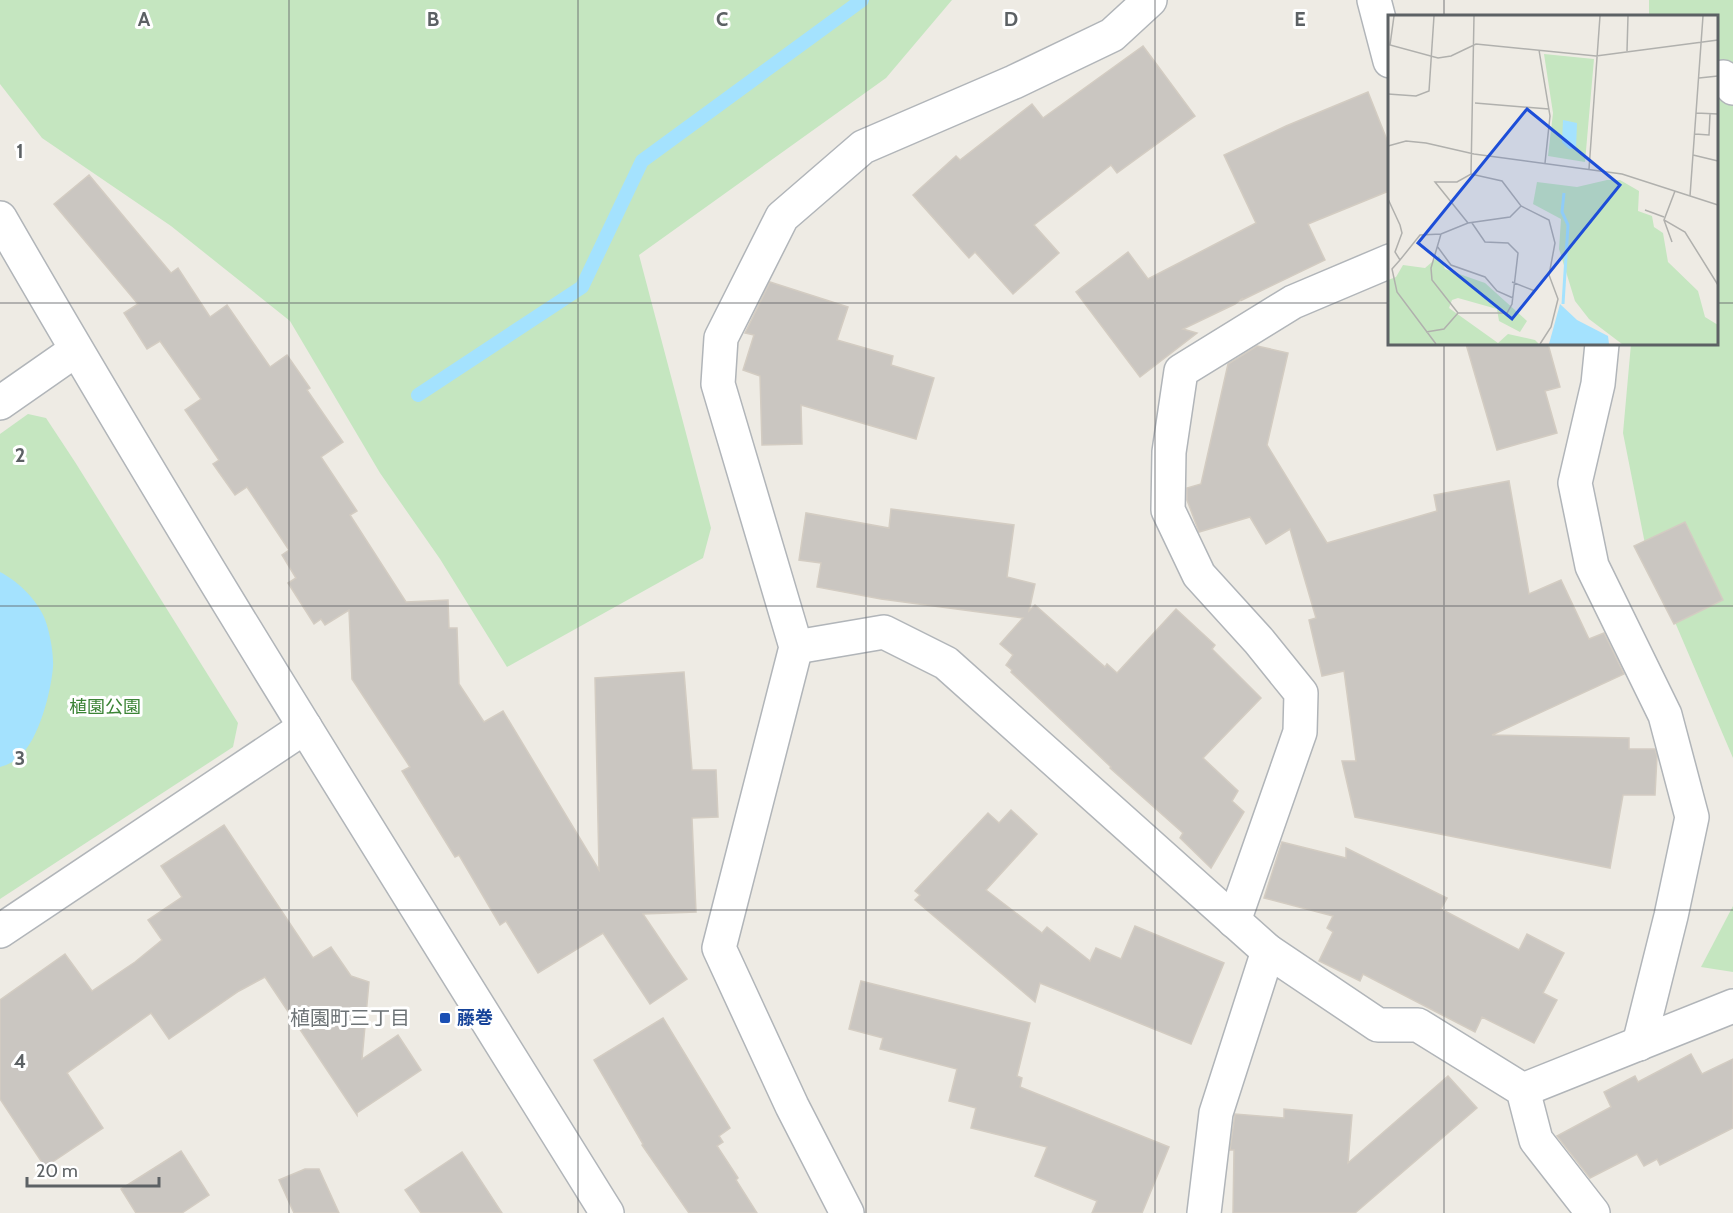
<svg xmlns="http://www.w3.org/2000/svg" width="1733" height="1213" font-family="Cabin,'Noto Sans JP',sans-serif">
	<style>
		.green { fill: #c5e6c0 }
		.water { fill: #a4e2fe }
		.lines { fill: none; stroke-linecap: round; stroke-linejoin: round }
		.stream { stroke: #a4e2fe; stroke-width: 14 }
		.building { fill: #cac6c1; stroke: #d3ccc2; stroke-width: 1.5 }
		.minor-casing { stroke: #b1b5b9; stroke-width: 36 }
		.minor { stroke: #fff; stroke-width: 33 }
		.grid { fill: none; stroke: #5c6164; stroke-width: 1.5; stroke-opacity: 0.55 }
		.transit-dot { fill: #1a4fb4; stroke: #fff; stroke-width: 2 }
		.labels { text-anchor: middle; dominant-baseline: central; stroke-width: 6; stroke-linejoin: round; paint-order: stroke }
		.park-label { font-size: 18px; fill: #3b8335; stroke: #fff }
		.transit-label { font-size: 18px; font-weight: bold; fill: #164399; stroke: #fff; text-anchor: start }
		.neighbourhood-label { font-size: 20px; fill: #6d7376; stroke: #fff }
		.inset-river { fill: none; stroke: #a4e2fe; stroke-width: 3 }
		.inset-road { fill: none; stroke: #b0b0ad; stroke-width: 1.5 }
		.view { fill: #1d4ed8; fill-opacity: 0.15; stroke: #1d4ed8; stroke-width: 3 }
		.inset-edge { fill: none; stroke: #5c6164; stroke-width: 3 }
		.grid-label { font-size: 20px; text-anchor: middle; font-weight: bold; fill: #5c6164; stroke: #fff; stroke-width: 6; stroke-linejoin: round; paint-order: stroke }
	</style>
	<rect width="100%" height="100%" fill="#eeebe4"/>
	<g class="green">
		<polygon points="0,0 952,0 886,78 639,255 711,528 703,558 507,667 440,559 380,473 290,321 171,226 42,138 0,84"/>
		<polygon points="1649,0 1733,0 1733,758 1648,559 1623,433 1631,344 1716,344 1716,16 1649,16"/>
		<polygon points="28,414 46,418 75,462 238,723 233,747 0,899 0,434"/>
		<polygon points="1733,906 1733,972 1701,967"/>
	</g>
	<path class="water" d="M0,572C16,580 34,597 42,613C49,625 54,654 53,667C51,692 39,739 20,756C14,762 7,765 0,767Z"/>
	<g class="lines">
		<polyline class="stream" points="418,395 582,287 642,161 862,0"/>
	</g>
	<g class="building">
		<polygon points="1143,46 1195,116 1117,173 1111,165 1034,225 1059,253 1013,294 975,252 969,258 913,195 956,156 960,160 1032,104 1043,118"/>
		<polygon points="1368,92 1389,145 1389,191 1308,224 1325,260 1242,300 1243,298 1235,304 1183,329 1197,333 1140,377 1076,292 1128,252 1148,279 1256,223 1224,155 1286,126"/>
		<polygon points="89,175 171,273 178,268 210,317 227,305 270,367 287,355 310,388 307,390 343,442 321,457 357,511 350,515 406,602 448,600 449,628 457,628 459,684 484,722 503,711 599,870 595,678 684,672 692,770 716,770 718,817 692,818 696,912 643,914 687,979 650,1004 603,933 538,973 506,921 500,925 459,855 455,857 402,771 410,767 352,679 349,610 325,625 321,619 314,624 288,583 296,578 282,555 289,550 247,487 235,495 213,464 219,460 185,410 201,399 160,341 147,349 124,313 138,304 54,204"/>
		<polygon points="770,282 848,307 837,340 893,356 891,365 934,378 916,439 801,405 802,444 762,445 760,376 743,370 754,335 745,333"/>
		<polygon points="1466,344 1548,344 1560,387 1545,391 1557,433 1497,450"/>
		<polygon points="1257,346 1288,353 1267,445 1327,543 1437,511 1434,495 1509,481 1529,594 1561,580 1589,639 1604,633 1624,674 1492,735 1629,738 1629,749 1655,749 1657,756 1655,795 1623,795 1610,868 1355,817 1342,761 1356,761 1344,671 1322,676 1309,620 1316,618 1290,529 1266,544 1250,517 1199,532 1187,500 1187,488 1201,484 1228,364"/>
		<polygon points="891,509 1014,525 1007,577 1035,584 1029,611 1035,605 1105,667 1107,664 1117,673 1176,609 1215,645 1212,649 1261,698 1203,758 1238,791 1232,801 1244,812 1211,868 1180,838 1183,833 1110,768 1111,767 1011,672 1012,670 1006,665 1013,655 1000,644 1023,618 881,599 817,587 821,563 799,560 806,513 889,528"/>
		<polygon points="1685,522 1723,600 1674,624 1634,546"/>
		<polygon points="1011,810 1037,834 986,890 1042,933 1047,927 1090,961 1096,948 1121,959 1135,926 1224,963 1191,1044 1040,983 1035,1002 915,900 920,895 915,891 988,813 999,823"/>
		<polygon points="224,825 313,958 331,947 351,976 369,982 362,1059 398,1035 421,1070 357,1113 357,1115 265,977 239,991 169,1039 151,1013 67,1073 103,1128 45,1167 0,1099 0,1000 65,954 92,991 135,962 162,940 148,920 182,897 161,866"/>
		<polygon points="1282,842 1346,858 1346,848 1447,898 1441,909 1519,950 1527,934 1564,953 1543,993 1557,1000 1534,1043 1482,1017 1475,1032 1363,974 1360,981 1319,961 1333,932 1327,928 1333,916 1264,898"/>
		<polygon points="861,981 1030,1023 1017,1076 1022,1078 1020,1087 1169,1147 1142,1213 1092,1213 1097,1201 1035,1176 1047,1147 971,1128 976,1108 949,1101 957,1069 880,1049 883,1038 849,1029"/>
		<polygon points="663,1018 730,1128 719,1136 723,1142 717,1146 738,1178 736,1180 757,1213 689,1213 642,1145 643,1144 594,1060"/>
		<polygon points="1691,1054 1702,1074 1733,1059 1733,1128 1660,1165 1657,1159 1644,1166 1637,1154 1590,1178 1557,1136 1611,1107 1604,1092 1635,1076 1638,1082"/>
		<polygon points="1448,1076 1477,1108 1355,1213 1233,1213 1234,1150 1230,1150 1235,1114 1284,1118 1284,1109 1352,1115 1348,1163"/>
		<polygon points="181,1151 209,1195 182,1213 136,1213 121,1189"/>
		<polygon points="462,1152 502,1213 421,1213 405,1190"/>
		<polygon points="305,1169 319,1169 339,1213 294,1213 279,1180"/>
	</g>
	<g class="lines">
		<defs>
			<g id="minor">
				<polyline points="1374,0 1390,61"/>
				<polyline points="1716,78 1723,77 1733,88"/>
				<path d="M0,218C194,555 402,883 607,1213"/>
				<polyline points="1602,344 1598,384 1575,483 1592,566 1665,715 1692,817 1671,916 1639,1044"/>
				<polyline points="0,403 76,350"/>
				<polyline points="796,647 884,632 946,663 1268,951 1378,1025 1418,1025 1523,1090 1536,1140 1593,1213"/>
				<polyline points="1234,921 1300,732 1301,693 1259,641 1199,575 1168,510 1169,452 1181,371 1293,302 1390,261"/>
				<polyline points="0,931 305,727"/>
				<polyline points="1523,1090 1733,1006"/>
				<polyline points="847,1213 792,1106 719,948 796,647 718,384 721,338 782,217 863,147 1014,82 1112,35 1150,0"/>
				<polyline points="1204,1213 1216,1113 1268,951"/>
			</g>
		</defs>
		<use href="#minor" class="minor-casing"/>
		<use href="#minor" class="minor"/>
	</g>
	<path class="grid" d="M289,0V1213M578,0V1213M866,0V1213M1155,0V1213M1444,0V16M0,303H1390M1716,303H1733M1444,344V1213M0,606H1733M0,910H1733"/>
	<rect class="transit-dot" x="439" y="1012" width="12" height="12" rx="3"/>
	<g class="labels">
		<g class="park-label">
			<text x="105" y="707">植園公園</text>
		</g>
		<g class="transit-label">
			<text x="457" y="1018">藤巻</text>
		</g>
		<g class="neighbourhood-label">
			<text x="350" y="1018">植園町三丁目</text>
		</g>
	</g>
	<g transform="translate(1388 15)">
		<rect width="330" height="330" fill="#eeebe4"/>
		<path d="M156,39L206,44L197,147L160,141L165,98ZM219,165H232L251,176L250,196L264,201L266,212L275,218L280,247L310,276L317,302L330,310V329H234L201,304L187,286L171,234L173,204L145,189L149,167L189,172ZM51,241L57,254L97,268L139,306L132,317L111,306L109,294L70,283L64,285L61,293L110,328L120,319L147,325L151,329H0V265L8,262L15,250L37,253Z" fill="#c5e6c0"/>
		<path d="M175,105L189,108L188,134H181L174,127ZM172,289L189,305L220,321L221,329H161Z" fill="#a4e2fe"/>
		<path class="inset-river" d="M175,289L180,210L174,197L176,178"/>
		<path class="inset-road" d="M6,1L2,30L50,43L63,41L88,29L208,41L330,25M151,35L162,101L157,148M239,36L240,1M311,63L330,61M0,79L28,81L41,76L46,1M87,88L161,94M308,98L330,99M307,119L321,120L322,99M0,131L18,126L38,128L86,139L234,159L330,190M305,140L330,146M201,154L212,1M83,159L86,1M287,176L276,205L297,217L330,270M302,181L315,1M0,184L12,210L14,218L7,237L12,245L32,220L53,219L80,208L122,202L133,191M257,195L276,202M276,205L284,227M80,208L47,167H69L83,159L114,166L133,191L161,205L167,228L161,260L170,284L163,312L152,329M53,219L43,253L44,265L70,298M49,231L63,250L97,262L109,276L125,283M12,245L4,254L9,277L48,329M124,267L147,276M38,317L56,314L70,298H119L124,289L130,238L120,228L97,227L84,208"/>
		<path class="view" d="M139,94L232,170L124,304L30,228Z"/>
		<rect width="330" height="330" class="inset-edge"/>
	</g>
	<g class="grid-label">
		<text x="144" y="26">A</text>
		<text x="433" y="26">B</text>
		<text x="722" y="26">C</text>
		<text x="1011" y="26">D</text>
		<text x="1300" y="26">E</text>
		<text x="20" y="158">1</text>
		<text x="20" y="462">2</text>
		<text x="20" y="765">3</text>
		<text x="20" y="1068">4</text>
	</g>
	<path d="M27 1177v9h132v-9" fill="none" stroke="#5c6164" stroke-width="3"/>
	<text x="36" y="1177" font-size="18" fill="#5c6164" stroke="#ffffff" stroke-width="4.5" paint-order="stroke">20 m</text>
</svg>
